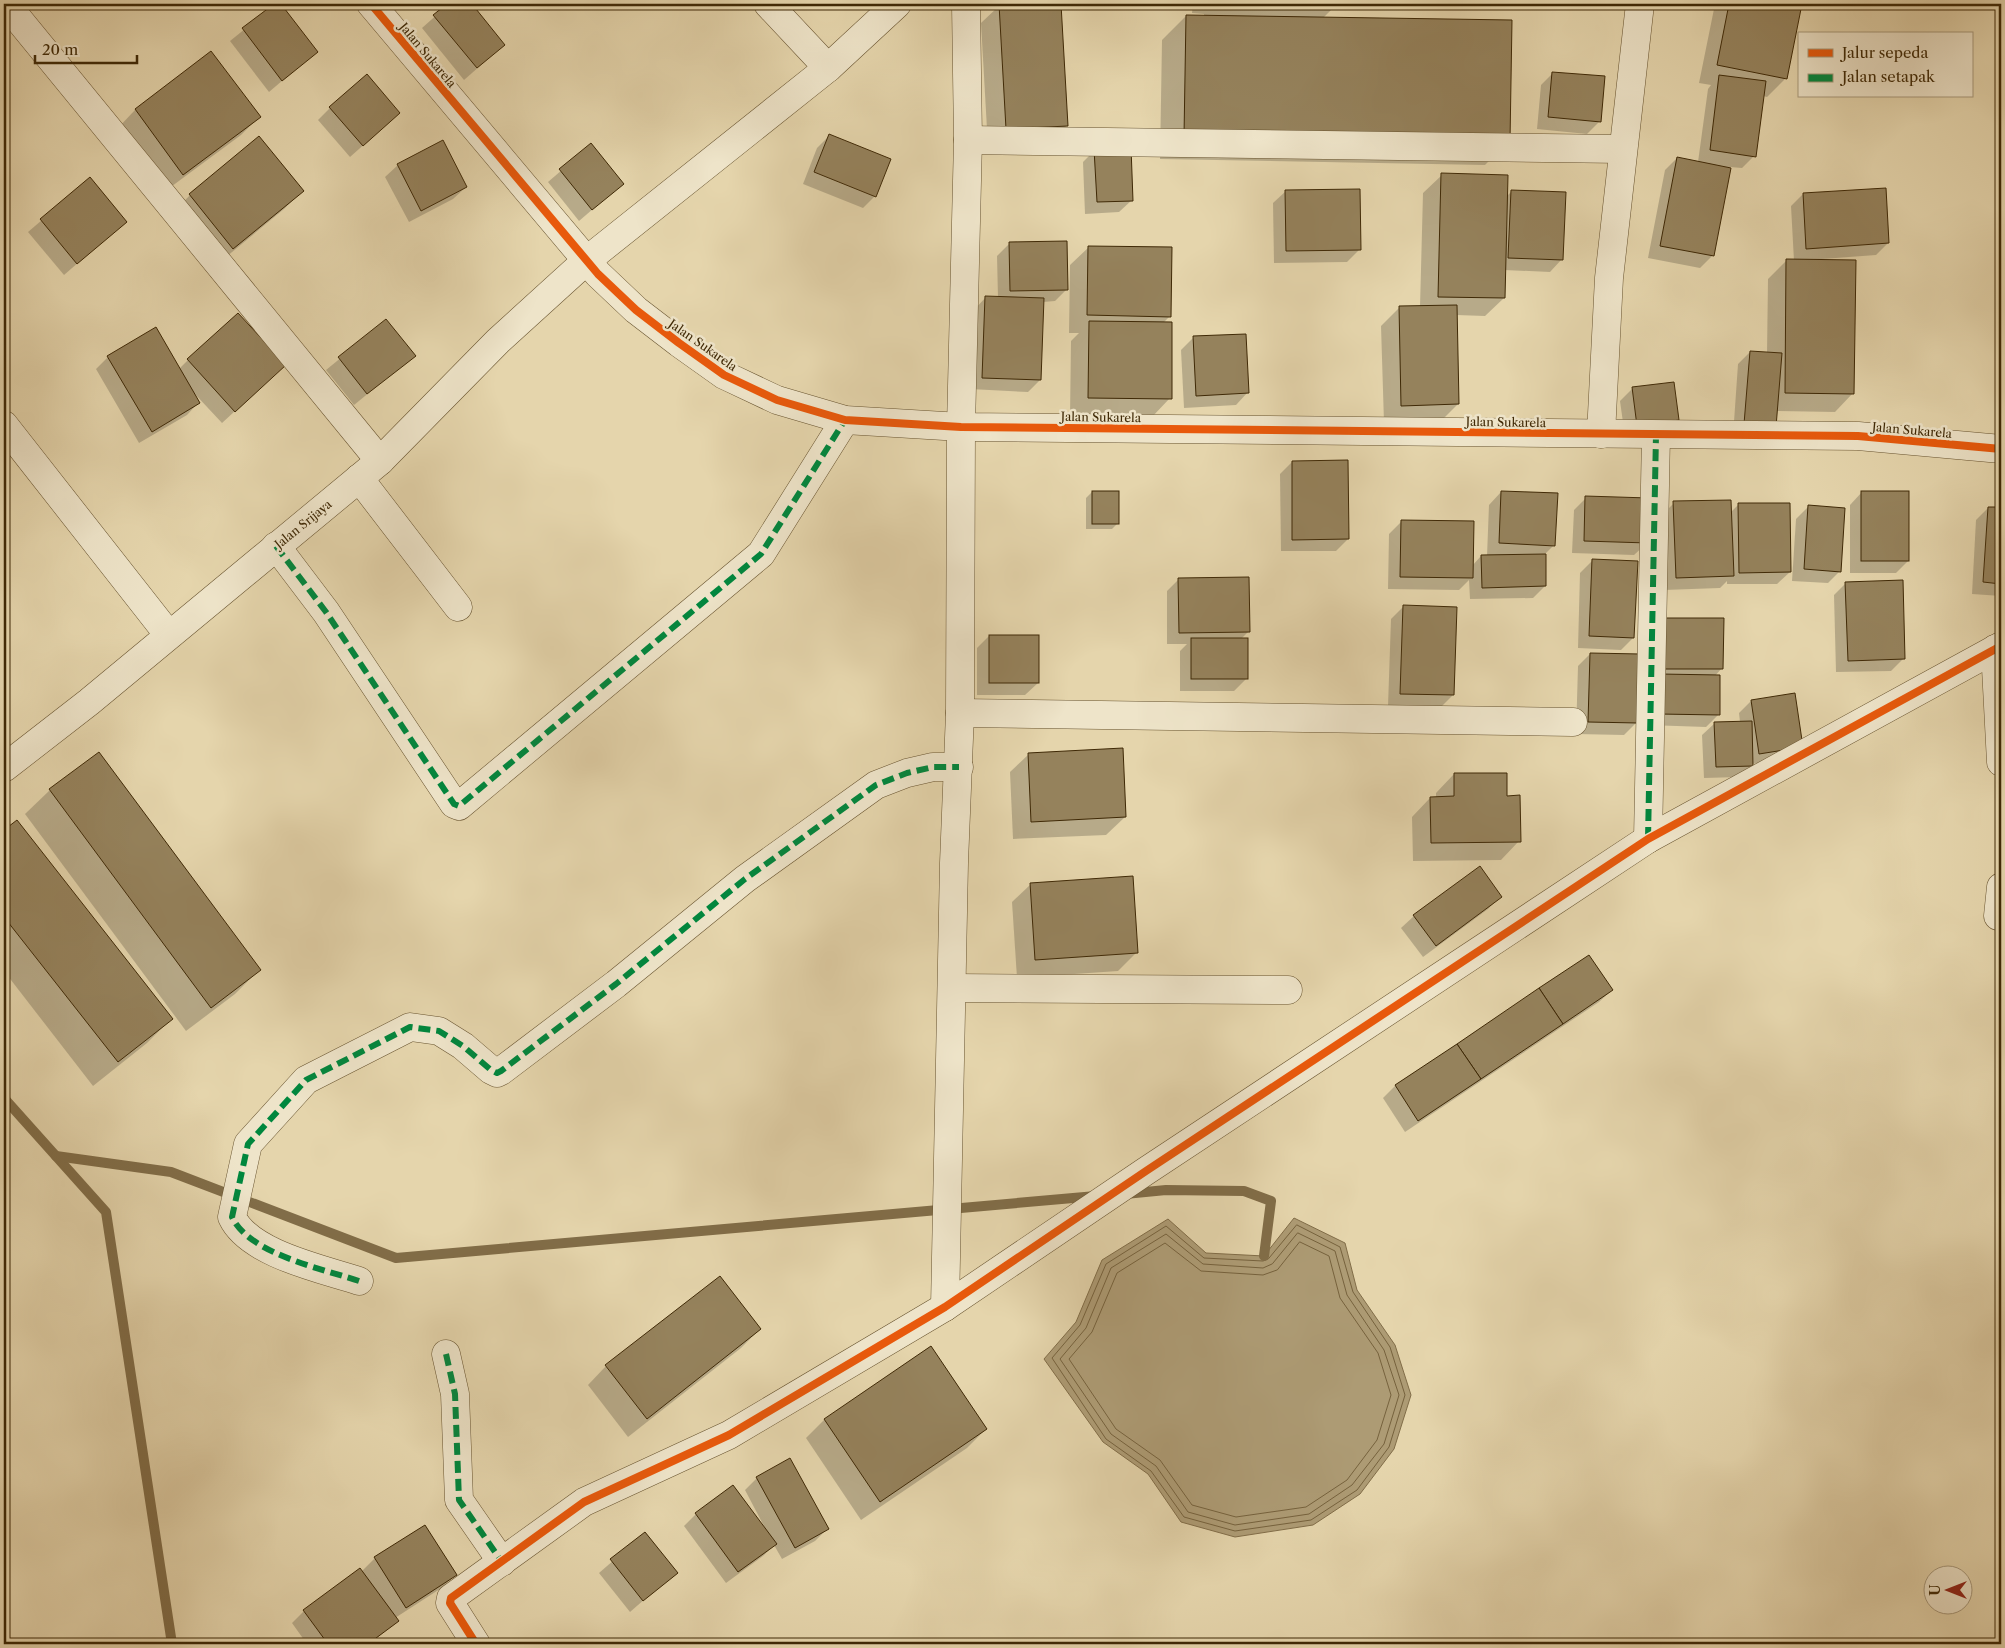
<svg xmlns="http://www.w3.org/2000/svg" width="2005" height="1648" font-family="'Libre Caslon Text',serif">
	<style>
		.water { fill: #ad9b74; stroke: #816d48 }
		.shadow { fill: #0003 }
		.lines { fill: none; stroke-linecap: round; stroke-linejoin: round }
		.shore { stroke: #76623d; stroke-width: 1 }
		.stream { stroke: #816d48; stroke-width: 10 }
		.building { fill: #95825c; stroke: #3f2906 }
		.street-casing { stroke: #685430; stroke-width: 29 }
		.street { stroke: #eee4c9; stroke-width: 28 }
		.quiet { stroke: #00873e; stroke-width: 6; stroke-dasharray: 12 6; stroke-linecap: butt }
		.cycleway-casing { stroke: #eee4c9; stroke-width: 11 }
		.cycleway { stroke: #e8590c; stroke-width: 8 }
		.labels { text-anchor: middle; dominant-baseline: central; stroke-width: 5; stroke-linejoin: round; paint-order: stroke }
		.street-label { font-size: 12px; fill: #3f2906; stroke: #eee4c9 }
	</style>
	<rect width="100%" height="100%" fill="#e5d5ac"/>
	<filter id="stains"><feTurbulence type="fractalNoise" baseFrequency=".004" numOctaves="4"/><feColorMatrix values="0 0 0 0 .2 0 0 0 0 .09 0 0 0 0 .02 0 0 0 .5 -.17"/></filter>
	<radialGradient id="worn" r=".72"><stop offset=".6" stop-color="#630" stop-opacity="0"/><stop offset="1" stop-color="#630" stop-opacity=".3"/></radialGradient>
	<polygon class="water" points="1294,1218 1345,1243 1357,1290 1395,1345 1411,1395 1394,1449 1360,1494 1313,1525 1235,1537 1181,1522 1148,1474 1103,1442 1044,1359 1076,1322 1102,1260 1168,1219 1206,1253 1264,1256"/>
	<g class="shadow">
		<polygon points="276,4 279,4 316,52 269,92 230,41"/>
		<polygon points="449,4 470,4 504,45 464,80 422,28"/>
		<polygon points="1059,4 1067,125 1049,144 988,147 981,23 1000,5"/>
		<polygon points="1193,4 1334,4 1334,7 1323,18 1509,141 1485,165 1160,159 1162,40 1186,16 1204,16 1204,14 1192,13"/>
		<polygon points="1715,4 1800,4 1786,78 1767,97 1763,96 1754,156 1742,168 1730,167 1713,255 1700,268 1648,258 1665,170 1677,158 1698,162 1708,89 1711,85 1699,83"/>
		<polygon points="211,53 259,117 241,135 164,192 117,129 135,110"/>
		<polygon points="1553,73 1600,121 1587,134 1537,129 1541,85"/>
		<polygon points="330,108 386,125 350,157 318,120"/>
		<polygon points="829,136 875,196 863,208 803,184 817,148"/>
		<polygon points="259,138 302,191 284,209 214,267 172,214 190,195"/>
		<polygon points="591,145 622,184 579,221 548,182"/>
		<polygon points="1095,150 1132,200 1119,212 1085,214 1083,162"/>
		<polygon points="398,165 466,187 453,199 409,222 385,177"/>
		<polygon points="1442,175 1506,197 1512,191 1562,259 1550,272 1504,270 1504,298 1485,316 1456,315 1458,404 1440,422 1384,423 1381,326 1400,307 1420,307 1423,193"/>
		<polygon points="90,179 125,222 64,275 28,232"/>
		<polygon points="1286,191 1359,250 1347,262 1274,263 1273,203"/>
		<polygon points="1803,194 1888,243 1876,255 1822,259 1853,393 1835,412 1776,411 1733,436 1738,364 1750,352 1767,353 1768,279 1786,261 1794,261 1791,206"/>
		<polygon points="1009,244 1067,289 1055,301 1043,302 1040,380 1028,392 970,389 974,310 986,297 998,298 997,256"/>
		<polygon points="1089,247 1170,316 1163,323 1170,398 1152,417 1070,416 1071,341 1079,333 1069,333 1070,265"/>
		<polygon points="386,321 414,356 354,405 326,370"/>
		<polygon points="1193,338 1248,392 1236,405 1184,408 1181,350"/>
		<polygon points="108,357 179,369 188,360 272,377 222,423 194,393 199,402 187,415 139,443 96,369"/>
		<polygon points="1633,388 1678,419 1665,432 1625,437 1620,401"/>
		<polygon points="1292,462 1348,539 1336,551 1281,551 1280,474"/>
		<polygon points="1092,492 1118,523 1112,529 1086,529 1086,498"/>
		<polygon points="1501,492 1554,545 1544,555 1545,586 1533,598 1470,599 1469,580 1459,590 1388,589 1389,534 1401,522 1472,566 1481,556 1487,556 1489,505"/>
		<polygon points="1862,492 1908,561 1896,573 1850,573 1850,505"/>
		<polygon points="1586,498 1647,543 1634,555 1572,553 1574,510"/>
		<polygon points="1674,503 1730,513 1739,504 1790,572 1777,584 1727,584 1727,581 1720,588 1664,590 1662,515"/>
		<polygon points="1808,507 1840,571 1828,583 1792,581 1796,519"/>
		<polygon points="1988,508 2001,509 2001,596 1972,594 1976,520"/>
		<polygon points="1593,560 1633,638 1621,650 1578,648 1580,573"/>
		<polygon points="1179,579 1249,631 1241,639 1246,679 1234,691 1180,691 1180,651 1187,644 1167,644 1167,591"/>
		<polygon points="1846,583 1904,658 1891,671 1836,672 1834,595"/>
		<polygon points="1403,607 1453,695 1441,707 1388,706 1391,619"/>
		<polygon points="1646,631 1722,668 1714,677 1719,714 1706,727 1647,725"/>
		<polygon points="989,636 1038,683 1025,695 977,695 977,648"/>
		<polygon points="1590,654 1636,723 1624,735 1576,734 1578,666"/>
		<polygon points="1794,695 1789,759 1752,764 1740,777 1704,778 1702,735 1715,723 1740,722 1739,713 1751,701"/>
		<polygon points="99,754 259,970 235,994 186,1031 25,814 50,790"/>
		<polygon points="1029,754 1125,817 1106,835 1013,839 1010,772"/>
		<polygon points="1454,774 1506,797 1519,841 1501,860 1413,861 1412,817 1430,798 1436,798 1436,793"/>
		<polygon points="17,822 171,1019 147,1043 93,1086 4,971 4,832"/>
		<polygon points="1480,868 1500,897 1488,909 1423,957 1401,928 1414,916"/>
		<polygon points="1031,884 1136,953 1118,971 1017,978 1012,902"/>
		<polygon points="1589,956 1612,990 1599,1002 1405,1132 1383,1098 1395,1086"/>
		<polygon points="720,1278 760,1329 741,1348 628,1437 588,1385 606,1366"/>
		<polygon points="931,1348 986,1429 967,1448 861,1520 806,1438 824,1420"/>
		<polygon points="757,1478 827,1529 815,1541 782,1559 774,1545 763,1556 726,1583 684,1526 696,1514 765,1528 745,1490"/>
		<polygon points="645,1533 676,1572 630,1612 599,1573"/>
		<polygon points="375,1558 455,1575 443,1587 395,1618 397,1621 370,1644 307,1644 292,1623 304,1611 361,1572"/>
	</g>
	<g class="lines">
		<g class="shore">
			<polygon points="1297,1225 1340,1247 1353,1292 1390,1347 1405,1395 1389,1447 1357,1490 1311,1520 1235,1531 1184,1517 1151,1471 1106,1439 1052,1358 1080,1325 1106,1264 1166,1226 1204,1258 1263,1261 1268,1259"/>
			<polygon points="1298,1233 1335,1251 1347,1295 1384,1350 1399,1395 1384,1444 1352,1485 1309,1514 1235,1525 1188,1512 1156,1466 1111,1434 1060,1359 1086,1328 1111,1268 1166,1234 1203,1264 1263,1268 1272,1264"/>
			<polygon points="1300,1242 1329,1256 1340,1298 1378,1353 1391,1395 1377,1440 1347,1480 1306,1507 1236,1517 1192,1505 1160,1460 1116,1429 1069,1359 1092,1332 1117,1273 1165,1243 1201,1271 1263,1275 1277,1270"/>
		</g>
		<g class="stream">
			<polyline points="4,1098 106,1212 172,1644"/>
			<polyline points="56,1156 171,1172 396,1258 1096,1196"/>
			<polyline points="1125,1194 1166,1190 1244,1191 1271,1201 1264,1256"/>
		</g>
	</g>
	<g class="building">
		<polygon points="274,4 281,4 318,52 282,81 242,28"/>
		<polygon points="447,4 472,4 505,45 477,68 433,15"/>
		<polygon points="999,4 1061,4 1068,126 1006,129"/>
		<polygon points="1253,4 1336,4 1336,8 1253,7"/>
		<polygon points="1729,4 1802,4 1787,79 1717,65"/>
		<polygon points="1186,15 1512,20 1510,141 1184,136"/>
		<polygon points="211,51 261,117 183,175 135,109"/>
		<polygon points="1552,72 1605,76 1601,122 1548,117"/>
		<polygon points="367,74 400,113 363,146 329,107"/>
		<polygon points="1719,75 1766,81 1756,157 1710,150"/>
		<polygon points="829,134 891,159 876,197 814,172"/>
		<polygon points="259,136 304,191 233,249 189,194"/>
		<polygon points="443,140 467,187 421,211 397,164"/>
		<polygon points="591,143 624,184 592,210 559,169"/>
		<polygon points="1131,147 1133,201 1097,202 1094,149"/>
		<polygon points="1677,157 1731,168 1714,256 1660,246"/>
		<polygon points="1441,173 1508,175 1505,298 1438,297"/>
		<polygon points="90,177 127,222 77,264 40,219"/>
		<polygon points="1886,188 1889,243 1806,249 1803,193"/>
		<polygon points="1360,189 1361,250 1286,251 1285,190"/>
		<polygon points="1511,190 1566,192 1563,260 1508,258"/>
		<polygon points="1067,241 1068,290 1010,291 1009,242"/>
		<polygon points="1088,246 1172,247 1171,317 1087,315"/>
		<polygon points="1786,259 1856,260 1854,394 1785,393"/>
		<polygon points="985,296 1044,298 1041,380 982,378"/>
		<polygon points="1457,305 1459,404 1401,406 1399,306"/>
		<polygon points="238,313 286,365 235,412 187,359"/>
		<polygon points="386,319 416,356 367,394 338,357"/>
		<polygon points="1089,321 1172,322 1172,399 1088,398"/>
		<polygon points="156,327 200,403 152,432 107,356"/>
		<polygon points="1246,334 1249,393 1196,396 1193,336"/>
		<polygon points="1750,351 1782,353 1776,427 1744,424"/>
		<polygon points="1674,382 1679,420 1637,426 1632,387"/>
		<polygon points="1348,460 1349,539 1292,540 1292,461"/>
		<rect x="1092" y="491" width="27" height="33"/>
		<polygon points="1501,491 1558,493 1555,546 1499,543"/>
		<rect x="1861" y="491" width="48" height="70"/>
		<polygon points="1585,496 1649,498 1648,543 1584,541"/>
		<polygon points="1731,500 1734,576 1676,578 1673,501"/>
		<polygon points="1738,503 1790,503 1791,572 1739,573"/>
		<polygon points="1808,505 1845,508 1841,572 1804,569"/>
		<polygon points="1988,507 2001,507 2001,584 1983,582"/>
		<polygon points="1401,520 1474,521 1473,578 1400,577"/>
		<polygon points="1546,554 1546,586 1482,588 1481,555"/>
		<polygon points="1592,559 1638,561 1634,638 1589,636"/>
		<polygon points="1249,577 1250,632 1179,633 1178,578"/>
		<polygon points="1903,580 1905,659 1848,661 1845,582"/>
		<polygon points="1403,605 1457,607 1454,695 1400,694"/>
		<polygon points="1658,618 1724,618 1723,669 1658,669"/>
		<rect x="989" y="635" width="50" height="48"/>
		<rect x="1191" y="638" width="57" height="41"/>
		<polygon points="1590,653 1640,654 1638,723 1588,722"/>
		<polygon points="1660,674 1720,675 1720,715 1659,714"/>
		<polygon points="1795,693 1803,747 1759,754 1751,700"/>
		<polygon points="1752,721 1753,766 1716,767 1714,722"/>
		<polygon points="1123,748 1126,817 1031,822 1028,753"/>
		<polygon points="99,752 261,970 211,1008 49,789"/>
		<polygon points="1454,773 1507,773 1507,796 1520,795 1521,842 1431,843 1430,797 1454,796"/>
		<polygon points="17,820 173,1019 118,1062 4,917 4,830"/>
		<polygon points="1480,866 1502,897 1436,946 1413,915"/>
		<polygon points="1133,876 1138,953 1035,960 1030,883"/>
		<polygon points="1589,955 1613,990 1563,1024 1539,988"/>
		<polygon points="1539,988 1563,1024 1481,1079 1457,1044"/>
		<polygon points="1457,1044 1481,1079 1418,1121 1395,1085"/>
		<polygon points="720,1276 761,1329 647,1419 605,1365"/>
		<polygon points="931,1346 987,1429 880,1502 824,1419"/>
		<polygon points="790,1458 829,1529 795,1548 756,1477"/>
		<polygon points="733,1485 777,1544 738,1572 695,1513"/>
		<polygon points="425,1525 457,1575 406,1608 374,1557"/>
		<polygon points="645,1532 678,1573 643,1601 610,1559"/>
		<polygon points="360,1568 399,1621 368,1644 328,1644 303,1610"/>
	</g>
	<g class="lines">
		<defs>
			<g id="street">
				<polyline points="6,4 380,461"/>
				<polyline points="371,4 598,274 636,310 679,343 724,375 777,400 845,420 961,427 1858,436 2001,449"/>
				<polyline points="768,4 828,68"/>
				<polyline points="968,140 1622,149"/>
				<polyline points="4,425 168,634"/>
				<polyline points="1601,434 1609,278 1640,4"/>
				<polyline points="359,478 458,607"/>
				<polyline points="276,546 326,612 454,804 459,806 761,554 845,420"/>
				<polyline points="1995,649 2001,762"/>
				<polyline points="960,713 1573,722"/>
				<polyline points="4,768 89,702 380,461 498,341 586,261 828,68 897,4"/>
				<polyline points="1648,839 1656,435"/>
				<polyline points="1998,916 2001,887"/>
				<polyline points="952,988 1288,990"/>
				<path d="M359,1281C323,1269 249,1254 232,1217L248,1144L306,1080L410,1027L439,1031L463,1046L491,1070L497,1073L501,1071L616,984L745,879L876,785L907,773L933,767H959"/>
				<polyline points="945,1307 954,863 960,713 961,427 968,140 966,4"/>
				<polyline points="446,1354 455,1394 459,1500 502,1562"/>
				<polyline points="476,1644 450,1603 451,1598 584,1502 729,1435 945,1307 1146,1171 1648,839 2001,646"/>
			</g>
		</defs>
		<use href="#street" class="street-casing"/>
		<use href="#street" class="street"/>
		<g class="quiet">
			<polyline points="276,546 326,612 454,804 459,806 761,554 845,420"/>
			<polyline points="1648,839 1656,435"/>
			<path d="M359,1281C323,1269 249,1254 232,1217L248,1144L306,1080L410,1027L439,1031L463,1046L491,1070L497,1073L501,1071L616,984L745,879L876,785L907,773L933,767H959"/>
			<polyline points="446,1354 455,1394 459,1500 502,1562"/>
		</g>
		<defs>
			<g id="cycleway">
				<polyline points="371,4 598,274 636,310 679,343 724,375 777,400 845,420 961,427 1858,436 2001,449"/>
				<polyline points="476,1644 450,1603 451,1598 584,1502 729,1435 945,1307 1146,1171 1648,839 2001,646"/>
			</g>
		</defs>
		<use href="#cycleway" class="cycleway-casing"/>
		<use href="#cycleway" class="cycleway"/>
	</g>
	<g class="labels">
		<g class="street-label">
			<text transform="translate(428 55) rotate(50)">Jalan Sukarela</text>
			<text transform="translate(703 345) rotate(35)">Jalan Sukarela</text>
			<text transform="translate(1101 417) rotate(1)">Jalan Sukarela</text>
			<text transform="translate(1506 422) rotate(1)">Jalan Sukarela</text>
			<text transform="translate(1912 430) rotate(5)">Jalan Sukarela</text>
			<text transform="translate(303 524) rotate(-39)">Jalan Srijaya</text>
		</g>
	</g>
	<rect width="2005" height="1648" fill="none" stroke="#e5d5ac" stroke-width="20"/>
	<rect x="5" y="5" width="1995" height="1638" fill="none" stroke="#3f2906" stroke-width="2.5"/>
	<rect x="10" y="10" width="1985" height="1628" fill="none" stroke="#3f2906"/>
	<rect x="1798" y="32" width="175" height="65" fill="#eee4c9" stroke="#a8997b"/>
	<rect x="1808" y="49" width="25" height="8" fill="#e8590c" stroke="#a8997b"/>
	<text x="1842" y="58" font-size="15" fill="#3f2906">Jalur sepeda</text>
	<rect x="1808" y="74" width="25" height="8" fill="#00873e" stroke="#a8997b"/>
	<text x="1842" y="82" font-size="15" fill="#3f2906">Jalan setapak</text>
	<g transform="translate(1948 1590) rotate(270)"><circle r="24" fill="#eee4c9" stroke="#a8997b"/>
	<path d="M0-4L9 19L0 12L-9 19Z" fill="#8f2418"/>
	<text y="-8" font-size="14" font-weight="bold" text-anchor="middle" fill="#3f2906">U</text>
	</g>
	<path d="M35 55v8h102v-8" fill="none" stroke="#3f2906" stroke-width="2.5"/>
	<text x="42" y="55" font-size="15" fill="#3f2906" stroke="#eee4c9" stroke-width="4" paint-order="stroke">20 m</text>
	<rect width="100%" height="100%" filter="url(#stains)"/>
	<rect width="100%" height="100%" fill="url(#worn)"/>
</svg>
